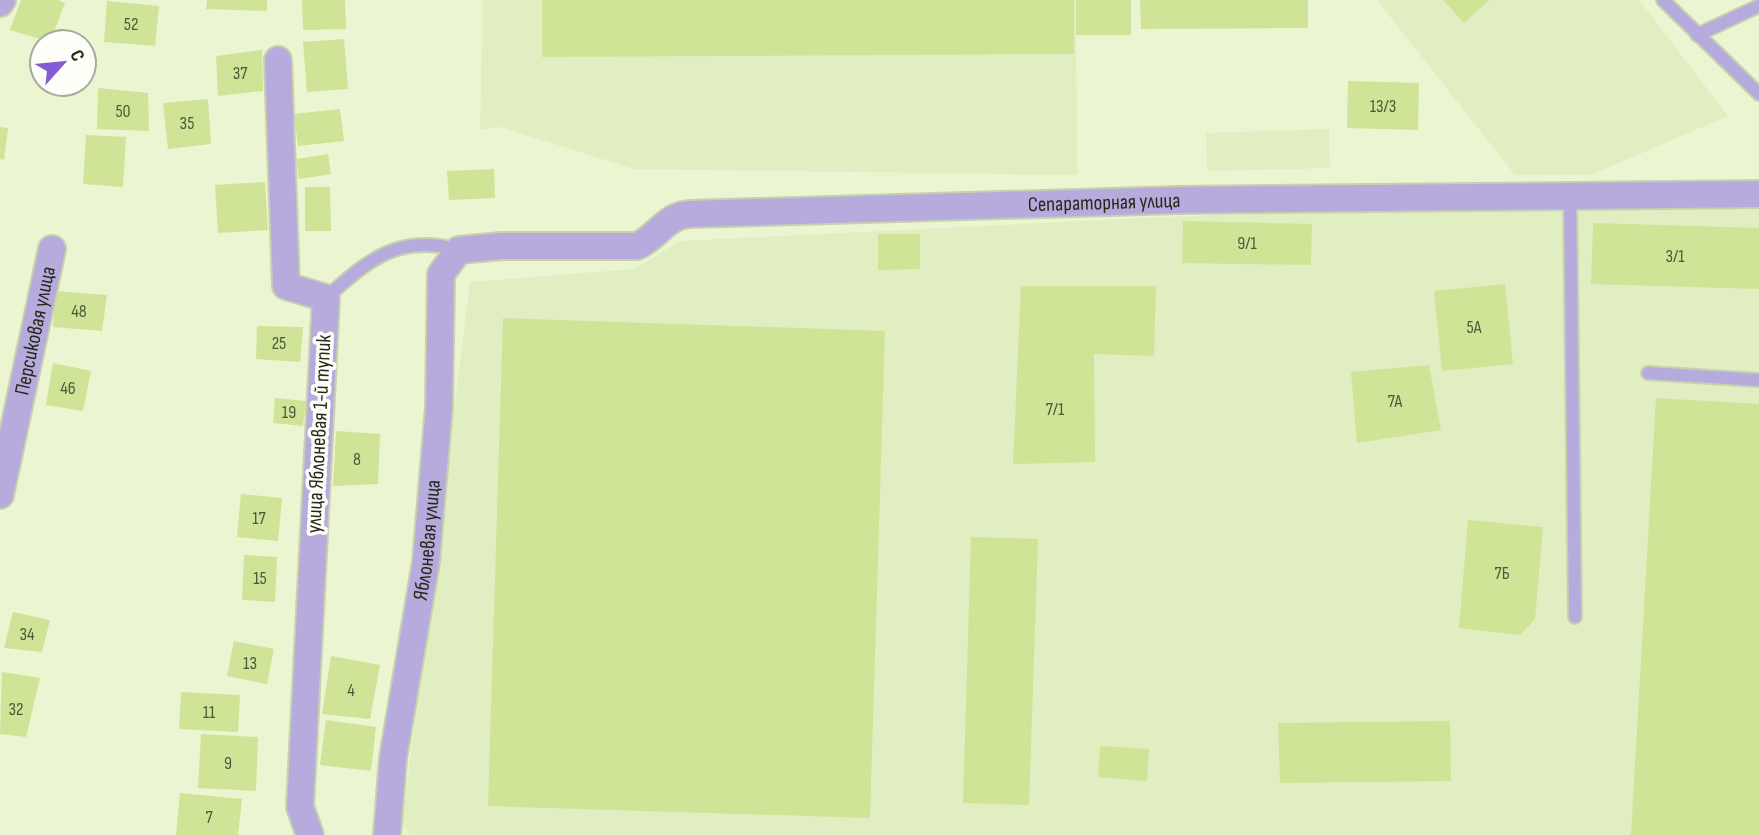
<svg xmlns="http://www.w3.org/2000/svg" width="1759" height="835" font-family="'Sofia Sans Condensed',sans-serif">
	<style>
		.built { fill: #e1eec2 }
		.building { fill: #cfe497 }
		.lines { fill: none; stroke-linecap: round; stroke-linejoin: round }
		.service-casing { stroke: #c7d0b0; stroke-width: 16 }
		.minor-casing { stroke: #c7d0b0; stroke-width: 30 }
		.service { stroke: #b7aadc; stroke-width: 12 }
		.minor { stroke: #b7aadc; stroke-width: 26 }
		.labels { text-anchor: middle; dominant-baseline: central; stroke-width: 7; stroke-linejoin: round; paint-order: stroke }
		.number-label { font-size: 18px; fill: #50583a }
		.street-label { font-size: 21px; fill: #25291b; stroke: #fcfef7 }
	</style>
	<rect width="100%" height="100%" fill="#ebf5d1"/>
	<g class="built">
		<polygon points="483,0 1076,0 1077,175 634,169 500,127 480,130"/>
		<polygon points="1377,0 1639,0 1728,116 1591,175 1515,175"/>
		<polygon points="1329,129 1330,168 1207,171 1206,133"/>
		<polygon points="1759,196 1759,835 410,835 402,824 470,282 634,269 680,241 1163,217"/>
	</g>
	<g class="building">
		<polygon points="21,0 58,0 65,3 50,42 10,30"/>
		<polygon points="207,0 267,0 267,11 206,9"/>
		<polygon points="302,0 345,0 346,29 303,30"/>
		<polygon points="542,0 1074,0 1074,54 542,57"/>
		<rect x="1076" y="0" width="55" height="35"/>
		<polygon points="1140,0 1308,0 1308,28 1141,29"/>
		<polygon points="1443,0 1489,0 1464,23"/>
		<polygon points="107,1 159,6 155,46 104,42"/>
		<polygon points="344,39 348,89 307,92 303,42"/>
		<polygon points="262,50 263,91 218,96 216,56"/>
		<polygon points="1348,81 1419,83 1418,130 1347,128"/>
		<polygon points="98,88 148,93 149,131 97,129"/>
		<polygon points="208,99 211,144 168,149 163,103"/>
		<polygon points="340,109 344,141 298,146 294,114"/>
		<polygon points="0,127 8,128 4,160 0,159"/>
		<polygon points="86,135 126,137 123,187 83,184"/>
		<polygon points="328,154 331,174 299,179 296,159"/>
		<polygon points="494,169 495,198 449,200 447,171"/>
		<polygon points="265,182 268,230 218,233 215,185"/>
		<polygon points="305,187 330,187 331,231 305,231"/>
		<polygon points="1183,221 1312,224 1311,265 1182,263"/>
		<polygon points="1593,223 1759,228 1759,289 1591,284"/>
		<polygon points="878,234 920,234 920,269 878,270"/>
		<polygon points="1505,284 1513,364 1442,371 1434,291"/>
		<polygon points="1021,286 1156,286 1154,356 1094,354 1095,462 1013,464"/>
		<polygon points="55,291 107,295 102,331 53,327"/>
		<polygon points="503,318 885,331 870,818 488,806"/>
		<polygon points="257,326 303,327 300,362 256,359"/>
		<polygon points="53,363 91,371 83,411 46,405"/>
		<polygon points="1429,365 1441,430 1357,443 1351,372"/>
		<polygon points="275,398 306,401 303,426 273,423"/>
		<polygon points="1656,398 1759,404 1759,835 1631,835"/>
		<polygon points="336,431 380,434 378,484 333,486"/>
		<polygon points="241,494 282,498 278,541 237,537"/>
		<polygon points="1468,520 1543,527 1535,619 1520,635 1459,628"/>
		<polygon points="971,537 1038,539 1029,805 963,803"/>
		<polygon points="244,555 277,557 275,602 242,600"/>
		<polygon points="13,612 50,620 42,652 4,648"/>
		<polygon points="234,641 274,649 267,684 227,676"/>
		<polygon points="331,656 380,665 370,719 322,714"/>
		<polygon points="2,672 40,678 26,737 0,734"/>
		<polygon points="181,692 240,695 238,732 179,729"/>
		<polygon points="326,720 376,727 371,771 320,765"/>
		<polygon points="1450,721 1451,781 1280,783 1278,723"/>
		<polygon points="201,734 258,737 256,791 198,788"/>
		<polygon points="1100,746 1149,749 1147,781 1098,777"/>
		<polygon points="180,793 242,799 238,835 176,835"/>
	</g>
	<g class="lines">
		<defs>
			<g id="service">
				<polyline points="1663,0 1759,94"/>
				<polyline points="1697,35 1759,6"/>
				<polyline points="1570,195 1575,617"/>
				<path d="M326,298C368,260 399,233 459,250"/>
				<polyline points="1648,373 1759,380"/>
			</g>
			<g id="minor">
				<polyline points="0,3 2,0"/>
				<polyline points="278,60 286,286 326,298 300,807 310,835"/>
				<path id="s1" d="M0,495L52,249"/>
				<path id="s2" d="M387,835L393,758L426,562L439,407L441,274L459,250L502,246H637C658,237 666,215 690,214L1178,200L1759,194"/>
			</g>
		</defs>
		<use href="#service" class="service-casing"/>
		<use href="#minor" class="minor-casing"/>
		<use href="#service" class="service"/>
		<use href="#minor" class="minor"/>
	</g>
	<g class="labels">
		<g class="number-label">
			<text x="131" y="24">52</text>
			<text x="240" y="73">37</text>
			<text x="1383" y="106">13/3</text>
			<text x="123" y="111">50</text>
			<text x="187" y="123">35</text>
			<text x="1247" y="243">9/1</text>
			<text x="1675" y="256">3/1</text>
			<text x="79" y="311">48</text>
			<text x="1474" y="327">5А</text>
			<text x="279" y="343">25</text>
			<text x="68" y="388">46</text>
			<text x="1395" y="401">7А</text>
			<text x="1055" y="409">7/1</text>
			<text x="289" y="412">19</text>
			<text x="357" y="459">8</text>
			<text x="259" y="518">17</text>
			<text x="1502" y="573">7Б</text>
			<text x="260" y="578">15</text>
			<text x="27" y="634">34</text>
			<text x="250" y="663">13</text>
			<text x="351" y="690">4</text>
			<text x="16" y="709">32</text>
			<text x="209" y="712">11</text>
			<text x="228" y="763">9</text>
			<text x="209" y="817">7</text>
		</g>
		<g class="street-label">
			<text stroke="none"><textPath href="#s2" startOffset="1250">Сепараторная улица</textPath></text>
			<text stroke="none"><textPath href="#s1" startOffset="168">Персиковая улица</textPath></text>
			<text transform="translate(319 434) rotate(-87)">улица Яблоневая 1-й тупик</text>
			<text stroke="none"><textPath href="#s2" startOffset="298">Яблоневая улица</textPath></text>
		</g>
	</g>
	<g transform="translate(63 63) rotate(63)"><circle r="33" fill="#fcfef7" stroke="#a6a99f" stroke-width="2"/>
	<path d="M0-5L12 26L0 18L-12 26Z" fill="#865bd4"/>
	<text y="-10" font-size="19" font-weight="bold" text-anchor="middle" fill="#25291b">С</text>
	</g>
</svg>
